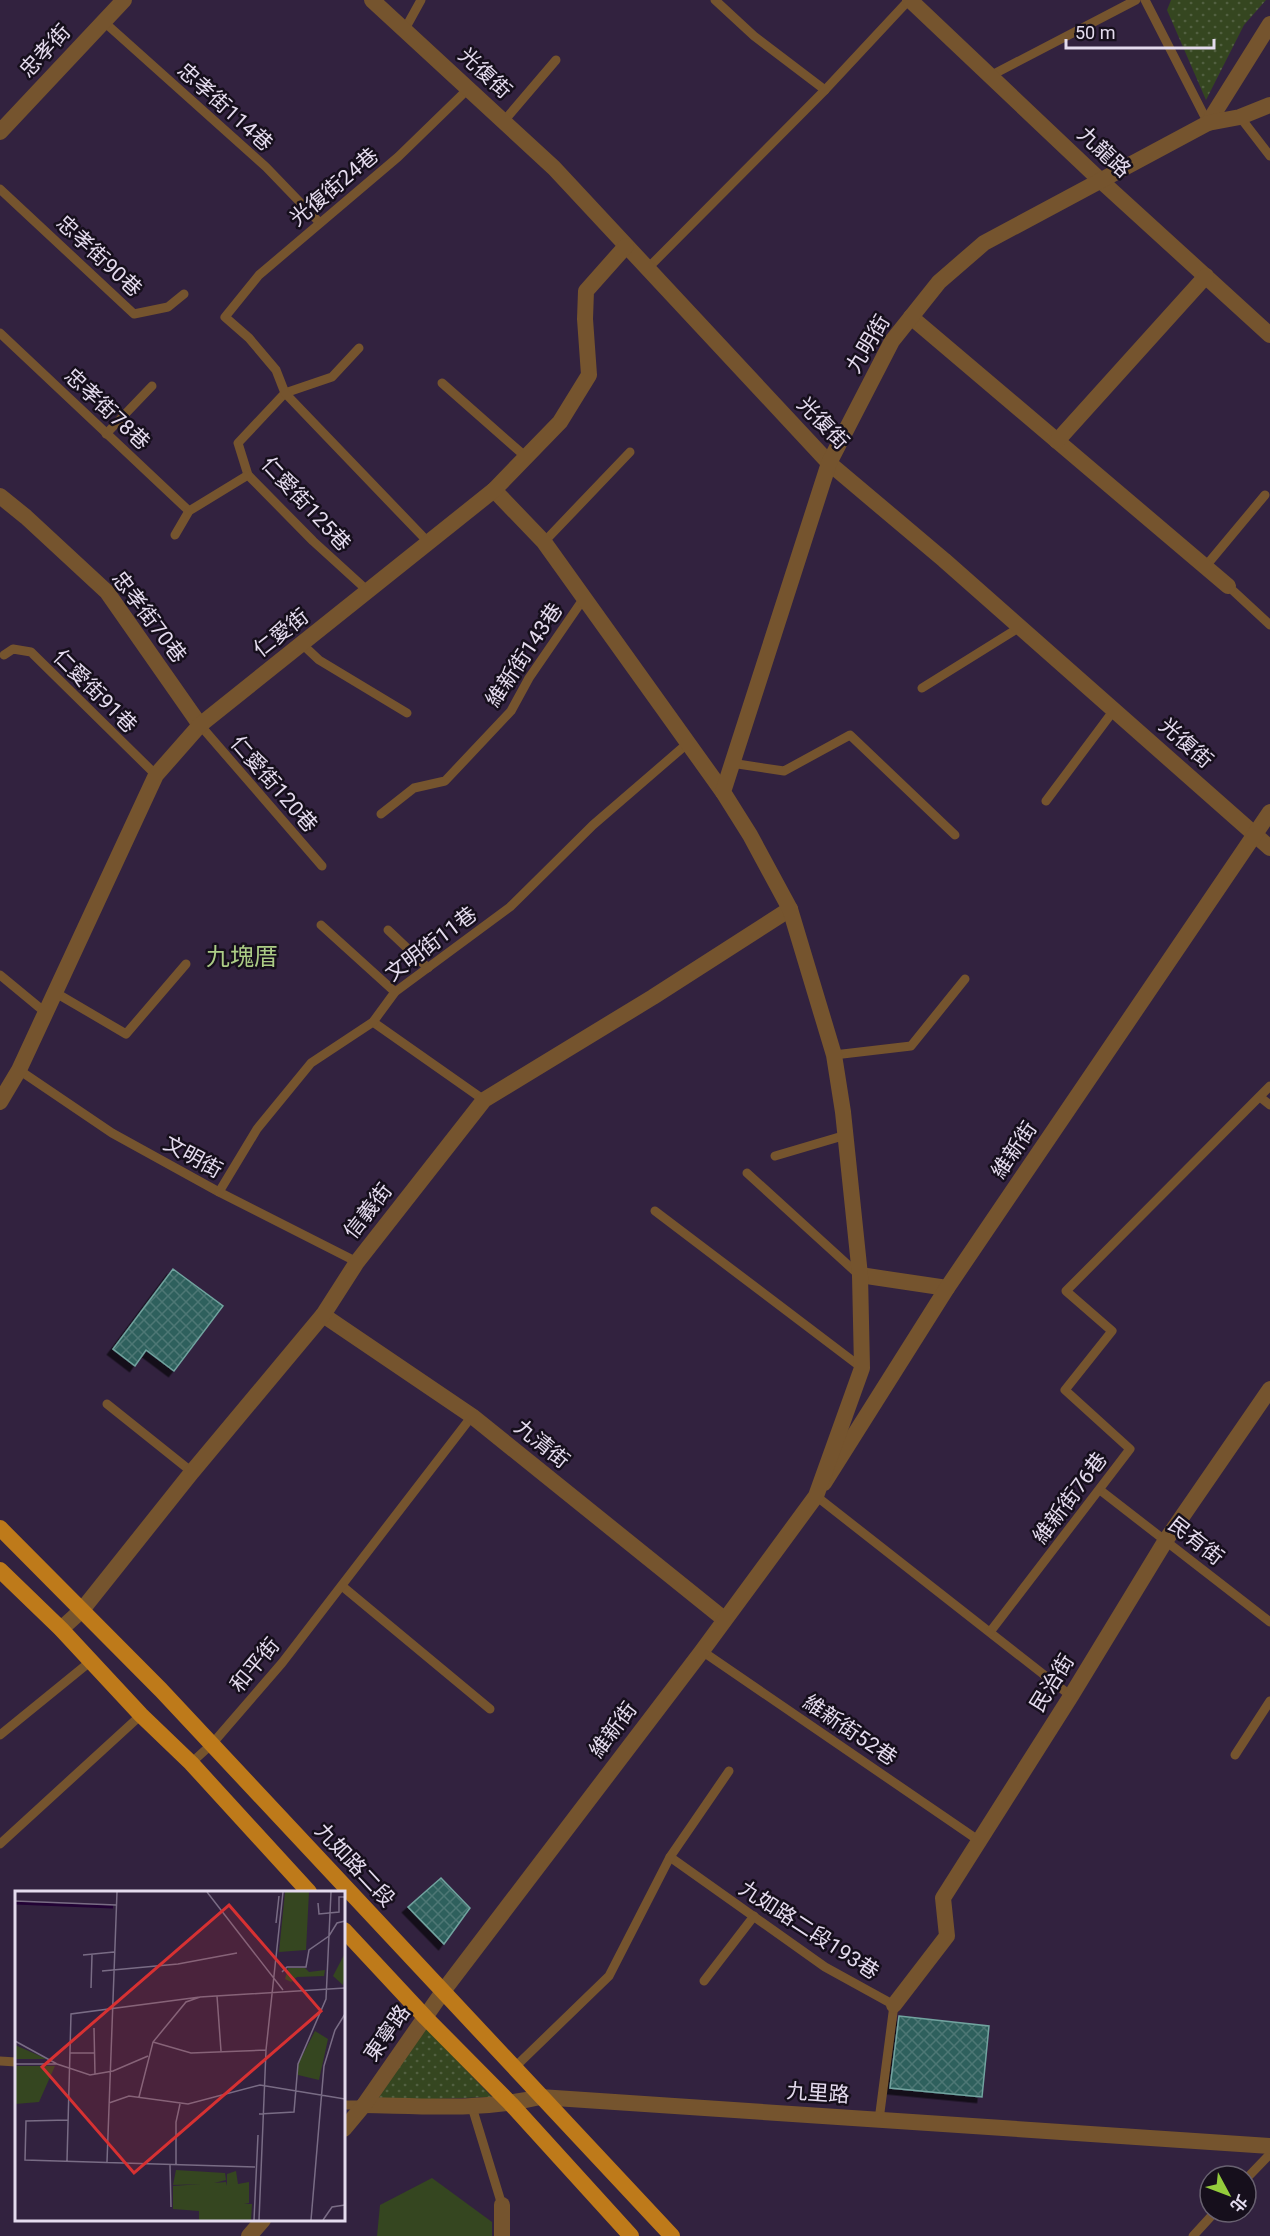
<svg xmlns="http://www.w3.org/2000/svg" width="1270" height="2236" font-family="Roboto,'Noto Sans TC',sans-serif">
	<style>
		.green { fill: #354620 }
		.park { fill: url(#park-dots) }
		.building { fill: url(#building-cross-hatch); stroke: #71a39f; stroke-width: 1.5; filter: url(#shadow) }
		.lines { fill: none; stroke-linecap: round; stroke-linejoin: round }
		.service { stroke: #75542e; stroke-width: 9 }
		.minor { stroke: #75542e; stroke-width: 16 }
		.tertiary { stroke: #75542e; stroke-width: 16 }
		.primary { stroke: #be7a1a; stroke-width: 16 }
		.labels { text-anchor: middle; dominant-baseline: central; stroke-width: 5; stroke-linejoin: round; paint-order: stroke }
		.street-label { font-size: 21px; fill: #e4dbee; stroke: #160f1c }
		.quarter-label { font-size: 24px; fill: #accc86; stroke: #160f1c }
		.inset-river { fill: none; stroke: #220235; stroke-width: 3 }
		.inset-road { fill: none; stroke: #796c85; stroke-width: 1.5 }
		.view { fill: #d73132; fill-opacity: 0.15; stroke: #d73132; stroke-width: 3 }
		.inset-edge { fill: none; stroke: #e4dbee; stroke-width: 3 }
	</style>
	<defs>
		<pattern id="park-dots" width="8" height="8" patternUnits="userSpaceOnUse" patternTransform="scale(1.5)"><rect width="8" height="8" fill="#354620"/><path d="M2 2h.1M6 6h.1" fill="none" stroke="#526041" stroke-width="1.8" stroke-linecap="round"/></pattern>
		<pattern id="building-cross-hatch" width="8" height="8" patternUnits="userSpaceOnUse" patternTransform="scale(1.5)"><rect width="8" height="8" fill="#2f615d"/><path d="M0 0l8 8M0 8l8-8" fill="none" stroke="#4d7775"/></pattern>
		<filter id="shadow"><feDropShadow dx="-5.5" dy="5.5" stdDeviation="0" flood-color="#0009"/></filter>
	</defs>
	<rect width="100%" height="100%" fill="#32223f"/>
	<polygon class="green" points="432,2178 492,2222 492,2236 377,2236 380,2205"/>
	<g class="park">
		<polygon points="1171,0 1266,0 1244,25 1206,100 1167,10"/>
		<polygon points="426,2028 492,2097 376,2101"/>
	</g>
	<g class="building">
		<polygon points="173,1269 223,1306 174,1371 146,1350 135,1366 113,1349"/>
		<polygon points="441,1878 470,1908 444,1944 408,1907"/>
		<polygon points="899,2016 989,2026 982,2097 890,2088"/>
	</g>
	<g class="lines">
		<g class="service">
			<polyline points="715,0 754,36 825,90"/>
			<polyline points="1145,0 1208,123"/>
			<polyline points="103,21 266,167 319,222"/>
			<polyline points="405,29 421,0"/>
			<polyline points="990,76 1136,0"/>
			<polyline points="1240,117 1270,156"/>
			<polyline points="504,121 556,60"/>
			<polyline points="0,189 134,314 168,307 184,294"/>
			<polyline points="647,269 825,90 909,0"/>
			<polyline points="0,333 189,511"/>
			<polyline points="359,348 332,377 285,393 238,443 248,475 313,541 369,592"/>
			<polyline points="442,383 526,457"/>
			<polyline points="106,434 152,386"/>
			<polyline points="175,535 189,511 248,475"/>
			<polyline points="544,542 630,452"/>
			<polyline points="429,543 285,393 276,370 249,338 225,317 259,275 398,157 469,88"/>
			<polyline points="1205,567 1265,495"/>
			<polyline points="1228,586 1270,625"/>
			<polyline points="302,644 319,660 407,713"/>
			<polyline points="4,655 13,649 31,652 156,775"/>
			<polyline points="922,688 1020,627"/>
			<polyline points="200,725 322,866"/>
			<polyline points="731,763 784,771 850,735 955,835"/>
			<polyline points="1046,801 1114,710"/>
			<polyline points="381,814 414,788 445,781 511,711 529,678 584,598"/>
			<polyline points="321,925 395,992"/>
			<polyline points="388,930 428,968"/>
			<polyline points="0,975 46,1013"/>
			<polyline points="56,993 126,1034 186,964"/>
			<polyline points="373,1022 484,1100"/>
			<polyline points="834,1055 911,1046 965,979"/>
			<polyline points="19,1070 112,1133 219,1192 357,1262"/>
			<polyline points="1260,1097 1270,1105"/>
			<polyline points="775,1156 846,1135"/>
			<polyline points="747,1173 858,1274"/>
			<polyline points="219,1192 257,1129 311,1063 373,1022 395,992 510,907 593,825 688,743"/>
			<polyline points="655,1211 862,1368"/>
			<polyline points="107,1404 192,1472"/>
			<polyline points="1100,1490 1270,1622"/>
			<polyline points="816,1496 1071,1696"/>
			<polyline points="342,1586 490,1709"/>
			<polyline points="990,1632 1130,1449 1065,1390 1112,1331 1066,1291 1270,1086"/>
			<polyline points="702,1651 978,1840"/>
			<polyline points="0,1735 91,1661"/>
			<polyline points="1235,1755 1270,1701"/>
			<polyline points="191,1763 212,1744 282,1663 472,1416"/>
			<polyline points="0,1844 141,1715"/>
			<polyline points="670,1857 825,1967 894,2005 879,2120"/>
			<polyline points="704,1981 754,1916"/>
			<polyline points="0,2061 16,2062"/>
			<polyline points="514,2068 609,1976 670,1857 729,1771"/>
			<polyline points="344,2105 364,2105"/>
			<polyline points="472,2107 502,2205"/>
			<polyline points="1246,2179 1270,2154"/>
			<polyline points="1193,2236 1215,2212"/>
		</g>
		<g class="minor">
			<polyline points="372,0 554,168 829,463 944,560 1270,848"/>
			<polyline points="910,0 1100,180 1270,335"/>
			<polyline points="1208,123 1270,24"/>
			<polyline points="0,132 124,0"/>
			<polyline points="911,317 1228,586"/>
			<polyline points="1057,441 1206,276"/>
			<polyline points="494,490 544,542 723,792"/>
			<polyline points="0,496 26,517 107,592 200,725"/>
			<polyline points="0,1102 19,1070 156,775 200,725 494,490 560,422 589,375 585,319 586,291 626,246"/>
			<polyline points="860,1275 947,1288"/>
			<polyline points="323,1315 472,1416 724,1619"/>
			<polyline points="824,1483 947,1288 1270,812"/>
			<polyline points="61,1629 82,1610 192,1472 323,1315 357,1262 484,1100 653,997 790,909"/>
			<polyline points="894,2005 947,1936 943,1898 1071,1696 1166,1540 1270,1389"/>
			<polyline points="502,2205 502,2236"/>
		</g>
		<g class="tertiary">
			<path d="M364,2105C423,2106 482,2111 540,2097L1270,2146"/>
			<polyline points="344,2129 364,2105 444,1990 702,1651 816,1496 862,1368 860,1275 843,1112 834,1055 790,909 750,835 723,792 829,463 892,341 939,282 984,243 1208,123 1240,117 1270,105"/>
			<polyline points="249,2236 263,2220"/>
		</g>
		<g class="primary">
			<polyline points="0,1528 161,1690 672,2236"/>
			<polyline points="0,1570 61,1629 141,1715 191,1763 309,1892"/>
			<polyline points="344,1930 426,2018 511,2104 631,2236"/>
		</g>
	</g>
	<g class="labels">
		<g class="street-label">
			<text transform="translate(45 51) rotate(-47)">忠孝街</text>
			<text transform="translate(485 73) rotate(43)">光復街</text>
			<text transform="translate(225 107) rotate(42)">忠孝街114巷</text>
			<text transform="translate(1104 152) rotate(43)">九龍路</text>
			<text transform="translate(334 187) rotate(-40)">光復街24巷</text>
			<text transform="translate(99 256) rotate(43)">忠孝街90巷</text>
			<text transform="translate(868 344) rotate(-59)">九明街</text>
			<text transform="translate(107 409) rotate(43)">忠孝街78巷</text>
			<text transform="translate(823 423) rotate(46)">光復街</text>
			<text transform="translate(306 504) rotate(47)">仁愛街125巷</text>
			<text transform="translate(149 617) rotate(53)">忠孝街70巷</text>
			<text transform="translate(281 633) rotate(-38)">仁愛街</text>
			<text transform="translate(524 655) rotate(-56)">維新街143巷</text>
			<text transform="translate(95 691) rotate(45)">仁愛街91巷</text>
			<text transform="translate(1186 743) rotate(41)">光復街</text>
			<text transform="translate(274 784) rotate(49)">仁愛街120巷</text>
			<text transform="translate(431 944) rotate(-37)">文明街11巷</text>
			<text transform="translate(1014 1150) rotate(-56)">維新街</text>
			<text transform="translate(193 1157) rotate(29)">文明街</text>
			<text transform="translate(368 1211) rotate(-52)">信義街</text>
			<text transform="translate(542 1444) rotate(39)">九清街</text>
			<text transform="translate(1070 1498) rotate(-53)">維新街76巷</text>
			<text transform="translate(1196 1541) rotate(38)">民有街</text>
			<text transform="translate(255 1665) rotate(-50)">和平街</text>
			<text transform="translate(1052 1683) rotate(-58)">民治街</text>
			<text transform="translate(613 1730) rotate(-53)">維新街</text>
			<text transform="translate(850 1730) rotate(34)">維新街52巷</text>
			<text transform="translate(355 1865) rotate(47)">九如路二段</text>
			<text transform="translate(809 1930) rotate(33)">九如路二段193巷</text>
			<text transform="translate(387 2033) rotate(-55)">東寧路</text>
			<text transform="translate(818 2093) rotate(4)">九里路</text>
		</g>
		<g class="quarter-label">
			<text x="242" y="957">九塊厝</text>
		</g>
	</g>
	<g transform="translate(15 1891)">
		<rect width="330" height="330" fill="#32223f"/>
		<path d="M273,77H290L294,81L310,79L309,85L282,86L276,91L270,88Z" fill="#354620"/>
		<path d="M329,64L330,84L328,94L318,85ZM300,140L313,148L304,189L283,184V173Z" fill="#354620"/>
		<path d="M270,1H294L291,59L264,61ZM0,154L32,168H0ZM0,175H40L24,211L0,213ZM161,279L210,282L211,289L199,292L211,291L212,295V283L221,280L223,293L234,291V312L229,313H237L236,329H184V320L158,318V295L186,293L158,294Z" fill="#354620"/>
		<path class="inset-river" d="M0,12L98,16"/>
		<path class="inset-road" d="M192,1L268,99M0,10L101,14M303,12L304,23L324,21V6H330M261,32L264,5M68,64L99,61M87,80L163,73L222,62M267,81L272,76H291L294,59L314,45L322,32L330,30M76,97L77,64M202,105L206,160M79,137L80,183M0,150L42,173L75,184L98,180L133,165M138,151L176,162L251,159M55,162H79M0,173H42M124,206L138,151L171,111L185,106L330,97M94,212L114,205L173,213L245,194L330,208M244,223L279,221L283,173L311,108L316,1M53,229L11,230L10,269L240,276M52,270L56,123L185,106M92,271L102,1M155,274L156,316M161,274V231L165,213M239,329L243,244M244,329L251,159L268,1M296,329L309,175L320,139L330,123M308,329L317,316L330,314"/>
		<path class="view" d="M214,14L306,120L119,282L27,176Z"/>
		<rect width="330" height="330" class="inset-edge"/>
	</g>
	<g transform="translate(1228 2194) rotate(131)"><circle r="28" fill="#160f1c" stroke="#686170" stroke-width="1.5"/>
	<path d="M0-4.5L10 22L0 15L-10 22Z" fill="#94cc3c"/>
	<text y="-9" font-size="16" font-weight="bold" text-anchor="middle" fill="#e4dbee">北</text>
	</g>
	<path d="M1066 39v9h148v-9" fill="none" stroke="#e4dbee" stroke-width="3"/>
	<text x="1075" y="39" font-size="18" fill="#e4dbee" stroke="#160f1c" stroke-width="4.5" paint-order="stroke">50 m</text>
</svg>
